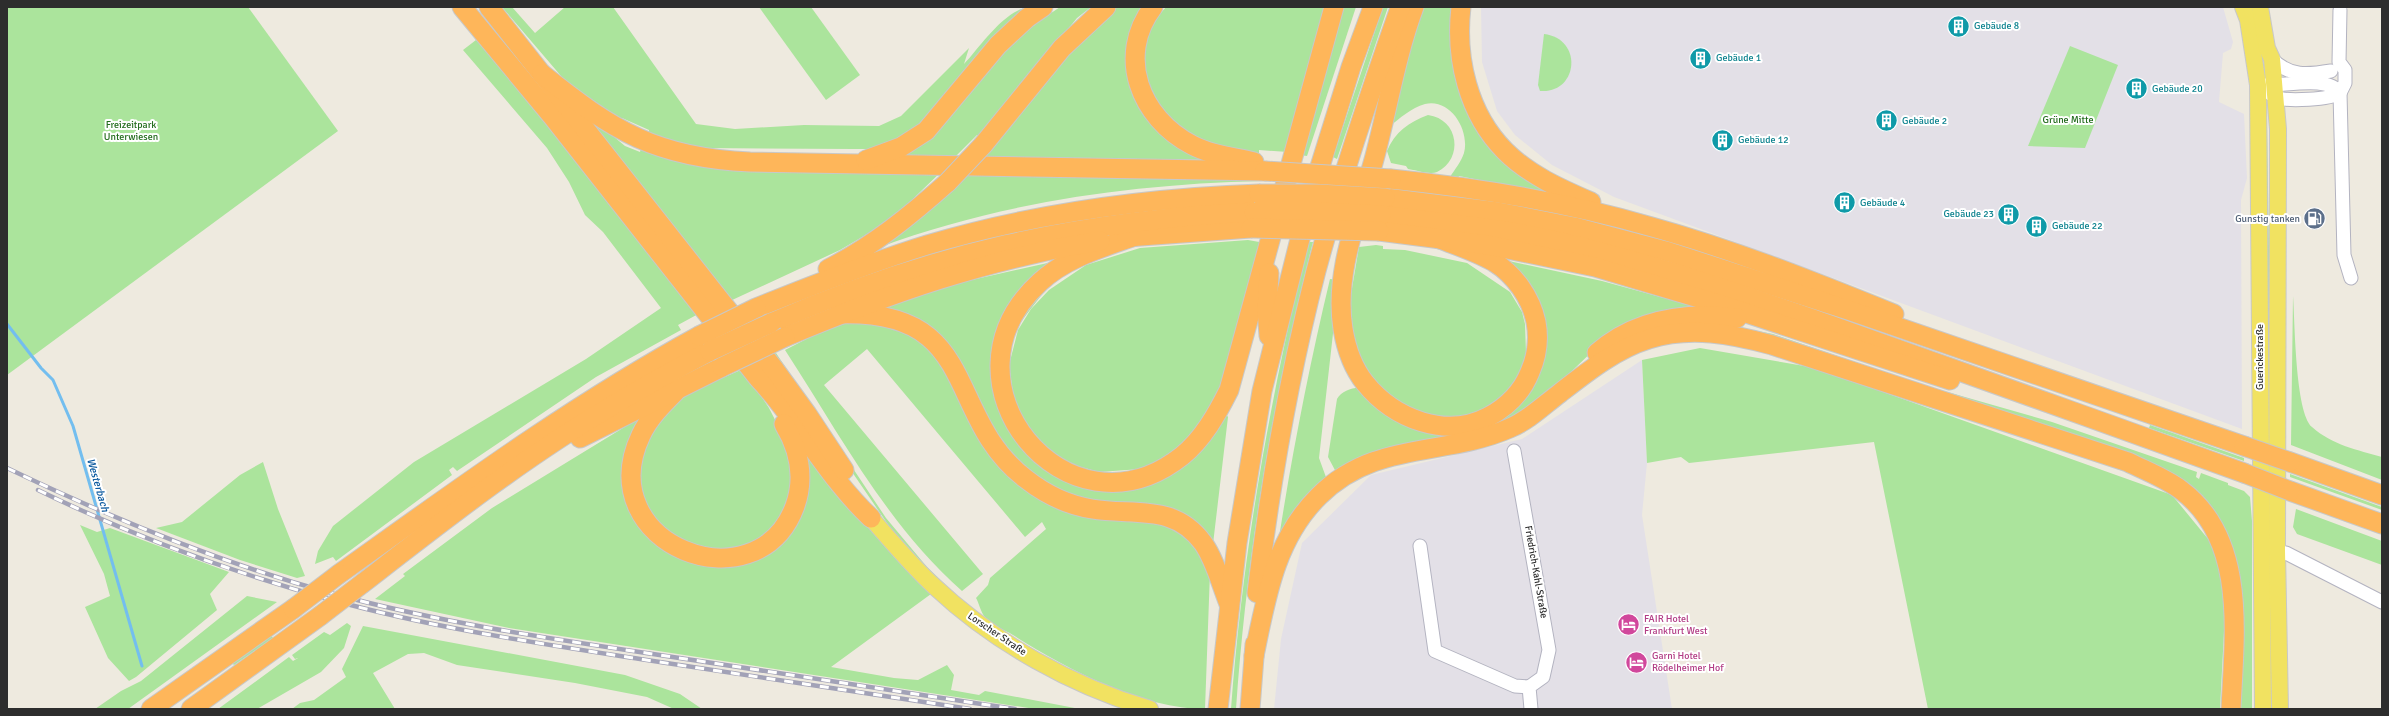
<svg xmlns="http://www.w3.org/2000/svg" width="2389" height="716" font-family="Signika,sans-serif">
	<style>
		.industrial { fill: #e3e0e7 }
		.green { fill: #abe49c }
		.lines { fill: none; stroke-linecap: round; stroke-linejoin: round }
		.stream { stroke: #73beef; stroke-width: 3 }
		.minor-casing { stroke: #b3b3c0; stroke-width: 15 }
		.major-casing { stroke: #c8c8c8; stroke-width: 18 }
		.highway-casing { stroke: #c8c8c8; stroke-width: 21 }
		.minor { stroke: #fff; stroke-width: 13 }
		.major { stroke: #f1e261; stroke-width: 16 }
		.highway { stroke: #feb65a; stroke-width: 19 }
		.rail-casing { stroke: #a2a2b7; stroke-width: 4.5 }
		.rail { stroke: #fff; stroke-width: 3; stroke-dasharray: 9; stroke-linecap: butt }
		.highway-bridge-casing { stroke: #c8c8c8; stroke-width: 21; stroke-linecap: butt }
		.highway-bridge { stroke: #feb65a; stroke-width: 19 }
		.labels { text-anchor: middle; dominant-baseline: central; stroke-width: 4; stroke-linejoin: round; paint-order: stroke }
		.culture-label { font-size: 10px; fill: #0d838f; stroke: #fff; text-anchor: start }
		.park-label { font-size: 10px; fill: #216b1b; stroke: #fff }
		.service-label { font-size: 10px; fill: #4e5e75; stroke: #fff; text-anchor: end }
		.street-label { font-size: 10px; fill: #2d2d2d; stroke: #fff }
		.hotel-label { font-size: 10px; fill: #b23c85; stroke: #fff; text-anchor: start }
		.water-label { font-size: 11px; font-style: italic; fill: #0e5ba0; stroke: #fff }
	</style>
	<rect width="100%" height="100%" fill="#eeeadf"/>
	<g class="industrial">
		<polygon points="1481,7 2223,7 2233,42 2231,49 2223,53 2219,102 2244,114 2247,178 2241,200 2242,429 1614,197 1552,165 1515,135 1497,111 1482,62"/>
		<polygon points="1642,360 1647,463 1642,515 1672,709 1274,709 1281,639 1302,543 1371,475 1522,439"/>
	</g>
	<g class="green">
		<polygon points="7,7 248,7 338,131 7,375"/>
		<path d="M502,7H512L535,33L565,7H613L696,124L735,129L804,125L879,126L901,116L969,48L964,64C981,46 1006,7 1032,7L927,120L905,137L871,149H855L702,148L649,135V130L622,118L619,122L567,83Z"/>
		<polygon points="759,7 811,7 860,75 826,100"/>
		<path d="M1060,7H1091L1077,18L980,136L977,135L955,157L892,156C946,104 997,49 1060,7Z"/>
		<polygon points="1114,7 1146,7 1135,91 1221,160 984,157 1035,87"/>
		<path d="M1166,7H1327L1288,152L1259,150V154C1234,150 1188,140 1171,122C1139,89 1134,41 1166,7Z"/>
		<polygon points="1340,7 1356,7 1307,156 1300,155"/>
		<polygon points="1383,7 1388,7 1337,159 1333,157"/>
		<path d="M1417,7H1456L1472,109L1561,196L1459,176L1458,178L1450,177C1455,169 1461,162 1464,153C1470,131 1451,98 1425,104C1411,108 1400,118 1389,127Z"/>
		<path d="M1544,34C1584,39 1578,94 1540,91L1538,85Z"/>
		<polygon points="476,40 509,77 700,313 678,325 681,330 596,377 457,471 453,467 449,470 452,475 336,561 333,557 315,564 318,551 333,526 414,462 586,359 661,308 603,232 585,215 569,182 547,148 463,50"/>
		<polygon points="2070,46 2118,65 2085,148 2028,146"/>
		<polygon points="572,102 614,134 613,136 625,146 640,152 641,148 944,169 891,220 840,250 730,301"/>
		<path d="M1428,115C1459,119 1464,159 1437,172C1429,175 1416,170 1408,169L1406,166L1391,163L1387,151C1395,132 1409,122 1428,115Z"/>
		<polygon points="2264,125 2267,125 2272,439 2268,437"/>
		<path d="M972,170L1264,176L1262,181C1133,184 1002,202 880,247Z"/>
		<polygon points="1248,240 1265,243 1220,388 1200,427 1172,455 1141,469 1099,472 1067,463 1042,445 1015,407 1009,365 1018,330 1031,309 1049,290 1086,265 1140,248"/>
		<path d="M1308,242H1313C1273,396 1247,551 1236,709H1231C1243,549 1270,398 1308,242Z"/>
		<polygon points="1376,245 1383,246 1383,249 1405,250 1467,263 1510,292 1522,312 1525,324 1526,353 1518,379 1502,399 1484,412 1440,419 1416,412 1391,399 1370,377 1356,350 1350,326 1350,300 1359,247"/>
		<polygon points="1070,258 996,354 1024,448 1136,485 1226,414 1228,417 1213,544 1134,506 1064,496 1006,454 962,372 883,307 967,281"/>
		<path d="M1495,258L1602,281L1697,307L1601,343L1546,396L1513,420L1336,472L1328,457L1337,399C1342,391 1352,387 1362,388L1402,420L1504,414L1541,329Z"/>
		<path d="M1330,279L1339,280L1319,458L1327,480L1278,544C1292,454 1309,367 1330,279Z"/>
		<path d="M2293,296C2295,321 2295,412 2312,427C2332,445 2358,450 2382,457V480L2291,445Z"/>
		<path d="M852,322H879L927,343L1018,482L1145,517L1192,538L1210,572L1205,709C1143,709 1065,668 1013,635C1005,630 991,625 985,617C981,613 979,603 976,598L988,585L990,578L1046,529L1042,522L1025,537L867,349L824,385L983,574L962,591C887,525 839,433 785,350L832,326Z"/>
		<polygon points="1727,325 1773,334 1923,385 2052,422 2197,472 2196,477 2199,479 2201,473 2228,483 2228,485 2244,491 2250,497 2252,521 2252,709 2237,709 2241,628 2199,496"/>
		<polygon points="1700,348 1816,368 2172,495 2213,545 2226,593 2220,709 1928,709 1874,442 1689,463 1681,457 1647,463 1642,360"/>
		<polygon points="776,353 886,518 927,567 954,593 953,595 909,551 889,526 772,355"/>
		<polygon points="743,369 769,408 791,451 793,490 773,529 745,548 702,552 653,522 637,476 652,428 677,402 695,390"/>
		<polygon points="641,417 626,454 624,474 686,560 711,565 787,532 799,441 948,606 931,594 831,667 894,678 918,680 947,665 954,675 951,690 979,695 985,691 1080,709 1035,709 509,628 375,599 405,576 403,574 492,508"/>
		<polygon points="2150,425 2244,458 2244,461 2149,428"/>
		<polygon points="263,462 278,509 305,576 297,578 240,560 156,528 182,522 240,475"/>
		<polygon points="2290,474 2382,507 2382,510 2290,477"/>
		<polygon points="2296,509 2382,541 2382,565 2297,534 2293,527"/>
		<polygon points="80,525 97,532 110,528 229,572 210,594 217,610 136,677 129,681 108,658 85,607 110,596 104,574"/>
		<polygon points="247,596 277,602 128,709 95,709 121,691 141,681"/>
		<polygon points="347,623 351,626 344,648 321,672 257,709 218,709 289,657 293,661 298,658 295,659 292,655 324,632 330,635"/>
		<polygon points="363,626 625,675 680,694 702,709 674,709 647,697 575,683 457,665 424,653 408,654 373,673 395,709 292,709 300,703 314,700 346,677 342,669"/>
		<polygon points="271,635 273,638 234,665 232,663"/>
	</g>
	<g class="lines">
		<polyline class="stream" points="7,324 41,368 53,380 73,426 142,666"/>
		<defs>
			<g id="minor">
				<path d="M2272,59C2290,77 2307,75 2331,71"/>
				<path d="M2265,85C2285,86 2329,75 2340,93L2344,255L2351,278"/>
				<path d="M2269,93C2271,94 2274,97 2277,98C2289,101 2329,100 2340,93L2345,83V70L2339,62L2340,10"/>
				<polyline points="1514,451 1549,650 1543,677 1529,687 1531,709"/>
				<polyline points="1420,546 1435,651 1515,686 1529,687"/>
				<polyline points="2277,551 2286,553 2382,602"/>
			</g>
			<g id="major">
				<polyline points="2243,7 2248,20 2258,85 2263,709"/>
				<polyline points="2260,7 2267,48 2272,59 2278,129 2277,551 2280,709"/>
				<path d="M871,518C892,542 912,566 935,587C995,643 1072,686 1150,709"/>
			</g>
			<g id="highway">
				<path d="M462,7L552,116L758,378C799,421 827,477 871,518"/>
				<polyline points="489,7 775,370 807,414 844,470"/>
				<path d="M1153,7C1116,56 1140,118 1192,145C1211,155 1233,157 1254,162"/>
				<path d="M1414,7C1397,53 1389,101 1377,148C1363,206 1333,268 1343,329C1346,347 1353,368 1365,383C1394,419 1446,439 1488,417C1507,407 1522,392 1530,372C1537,356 1539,338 1536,322C1531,298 1515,275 1494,262C1475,251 1452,244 1432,236"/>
				<path d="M1461,7C1455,58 1468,114 1505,151C1529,175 1561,189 1591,202"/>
				<path d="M542,74C613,131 657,158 750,162L1265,171"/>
				<polyline points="983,145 1062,48 1106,7"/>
				<polyline points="866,160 901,147 926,131 998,45 1027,18 1043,7"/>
				<path d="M1391,179C1479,188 1567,202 1652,227C1735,250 1815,282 1894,314"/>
				<polyline points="1313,189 1351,67 1373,7"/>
				<polyline points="1385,198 1498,212 1574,227 1669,252 1848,310 2244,446"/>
				<path d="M1381,215C1425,221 1469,225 1512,232C1620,252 1726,289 1830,325C1968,373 2106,424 2244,473"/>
				<polyline points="1379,231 1488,245 1595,267 1722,305 1950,380"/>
				<path d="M1138,235C1105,247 1067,257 1040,282C931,381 1067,547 1182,456C1203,439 1217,414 1229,390L1334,7"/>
				<polyline points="1127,237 1251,228"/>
				<path d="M828,269C873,246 911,215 948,182"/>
				<polyline points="1269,273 1267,310 1269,336"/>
				<path d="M756,308C813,285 869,263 927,245C1035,213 1147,198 1259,194"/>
				<path d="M839,314C982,309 943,416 1026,479C1045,494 1068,505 1092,509C1134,516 1174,503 1203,543C1215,560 1221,584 1229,604"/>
				<path d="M771,323C929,254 1081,220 1254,212"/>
				<path d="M785,337C888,294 990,258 1100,241"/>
				<path d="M1597,353C1637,318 1687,312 1737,318"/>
				<path d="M675,392C662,405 649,418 641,435C589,545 757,609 795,506C805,478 799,449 784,424"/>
				<polyline points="580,438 722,367"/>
				<polyline points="2290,462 2382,495"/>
				<polyline points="2290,491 2382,524"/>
				<path d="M339,574C457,490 571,406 699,336"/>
				<path d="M363,583C443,521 523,458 610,407C643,387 676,369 710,351"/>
				<path d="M1257,593C1270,485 1289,376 1316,271C1340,182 1369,95 1400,8"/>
				<path d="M1254,656C1266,598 1275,539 1319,496C1375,440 1445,457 1510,428C1529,420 1544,405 1560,393C1587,372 1616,349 1649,339C1690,326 1732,334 1772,345L2128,462C2146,471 2165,478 2181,490C2248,540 2234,637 2231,709"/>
				<polyline points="151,709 293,609"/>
				<polyline points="191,709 320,616"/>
				<polyline points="1218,709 1237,543 1262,391 1306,215"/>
				<polyline points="1250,709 1255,644"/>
			</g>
		</defs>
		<use href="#minor" class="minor-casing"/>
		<use href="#major" class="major-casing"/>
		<use href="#highway" class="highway-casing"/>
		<use href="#minor" class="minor"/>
		<use href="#major" class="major"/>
		<use href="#highway" class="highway"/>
		<defs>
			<g id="rail">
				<path d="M7,468C113,519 221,563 334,594C438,622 546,638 653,654C773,672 894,691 1015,709"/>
				<path d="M38,490C132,536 231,572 332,600C433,628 537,643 640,659C750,676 860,692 970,709"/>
			</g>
		</defs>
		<use href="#rail" class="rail-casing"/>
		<use href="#rail" class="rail"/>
		<defs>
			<g id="highway-bridge">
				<polyline points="1265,171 1391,179"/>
				<polyline points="948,182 983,145"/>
				<polyline points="1259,194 1319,194 1385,198"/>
				<polyline points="1254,212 1319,212 1381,215"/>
				<polyline points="1251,228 1379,231"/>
				<polyline points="699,336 756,308"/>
				<polyline points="710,351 771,323"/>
				<polyline points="722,367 785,337"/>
				<polyline points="2244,446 2290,462"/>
				<polyline points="2244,473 2290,491"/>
				<polyline points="293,609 339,574"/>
				<polyline points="320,616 363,583"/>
			</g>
		</defs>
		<use href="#highway-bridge" class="highway-bridge-casing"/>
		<use href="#highway-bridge" class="highway-bridge"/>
	</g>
	<defs>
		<symbol id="building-disc" viewBox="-11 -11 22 22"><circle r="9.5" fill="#0f9aa8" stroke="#fff"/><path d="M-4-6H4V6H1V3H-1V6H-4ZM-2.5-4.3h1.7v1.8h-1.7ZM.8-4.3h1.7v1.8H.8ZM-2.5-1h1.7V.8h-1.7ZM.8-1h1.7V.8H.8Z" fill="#fff"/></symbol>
		<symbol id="fuel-disc" viewBox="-11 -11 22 22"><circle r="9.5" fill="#5c6f8a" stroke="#fff"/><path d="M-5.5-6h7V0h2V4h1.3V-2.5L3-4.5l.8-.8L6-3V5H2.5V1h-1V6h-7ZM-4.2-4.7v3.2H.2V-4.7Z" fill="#fff"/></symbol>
		<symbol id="hotel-disc" viewBox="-11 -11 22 22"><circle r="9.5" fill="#d1479c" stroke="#fff"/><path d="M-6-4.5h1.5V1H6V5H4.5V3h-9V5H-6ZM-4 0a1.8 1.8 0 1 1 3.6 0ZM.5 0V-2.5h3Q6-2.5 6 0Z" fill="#fff"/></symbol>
	</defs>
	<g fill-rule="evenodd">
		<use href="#building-disc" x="1946" y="14" width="25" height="25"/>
		<use href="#building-disc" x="1688" y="46" width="25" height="25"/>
		<use href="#building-disc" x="2124" y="76" width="25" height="25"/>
		<use href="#building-disc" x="1874" y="108" width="25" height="25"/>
		<use href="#building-disc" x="1710" y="128" width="25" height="25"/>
		<use href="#building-disc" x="1832" y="190" width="25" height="25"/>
		<use href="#building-disc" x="1996" y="202" width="25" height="25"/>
		<use href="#fuel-disc" x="2302" y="206" width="25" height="25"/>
		<use href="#building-disc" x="2024" y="214" width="25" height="25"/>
		<use href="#hotel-disc" x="1616" y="612" width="25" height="25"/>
		<use href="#hotel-disc" x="1624" y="650" width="25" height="25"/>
	</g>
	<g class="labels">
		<g class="culture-label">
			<text x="1974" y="26">Gebäude 8</text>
			<text x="1716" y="58">Gebäude 1</text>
			<text x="2152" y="89">Gebäude 20</text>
			<text x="1902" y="121">Gebäude 2</text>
			<text x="1738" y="140">Gebäude 12</text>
			<text x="1860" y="203">Gebäude 4</text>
			<text x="1994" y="214" text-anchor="end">Gebäude 23</text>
			<text x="2052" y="226">Gebäude 22</text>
		</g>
		<g class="park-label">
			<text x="2068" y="120">Grüne Mitte</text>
			<text x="131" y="125">Freizeitpark<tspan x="131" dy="12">Unterwiesen</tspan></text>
		</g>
		<g class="service-label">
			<text x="2300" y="219">Gunstig tanken</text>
		</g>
		<g class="street-label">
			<text transform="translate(2260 357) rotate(-90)">Guerickestraße</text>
			<text transform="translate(1536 572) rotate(80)">Friedrich-Kahl-Straße</text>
			<text transform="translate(997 634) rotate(34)">Lorscher Straße</text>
		</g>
		<g class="hotel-label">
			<text x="1644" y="619">FAIR Hotel<tspan x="1644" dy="12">Frankfurt West</tspan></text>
			<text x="1652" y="656">Garni Hotel<tspan x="1652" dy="12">Rödelheimer Hof</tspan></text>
		</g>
		<g class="water-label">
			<text transform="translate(98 485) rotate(74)">Westerbach</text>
		</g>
	</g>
	<rect width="2389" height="716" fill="none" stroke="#2d2d2d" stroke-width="16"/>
</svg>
